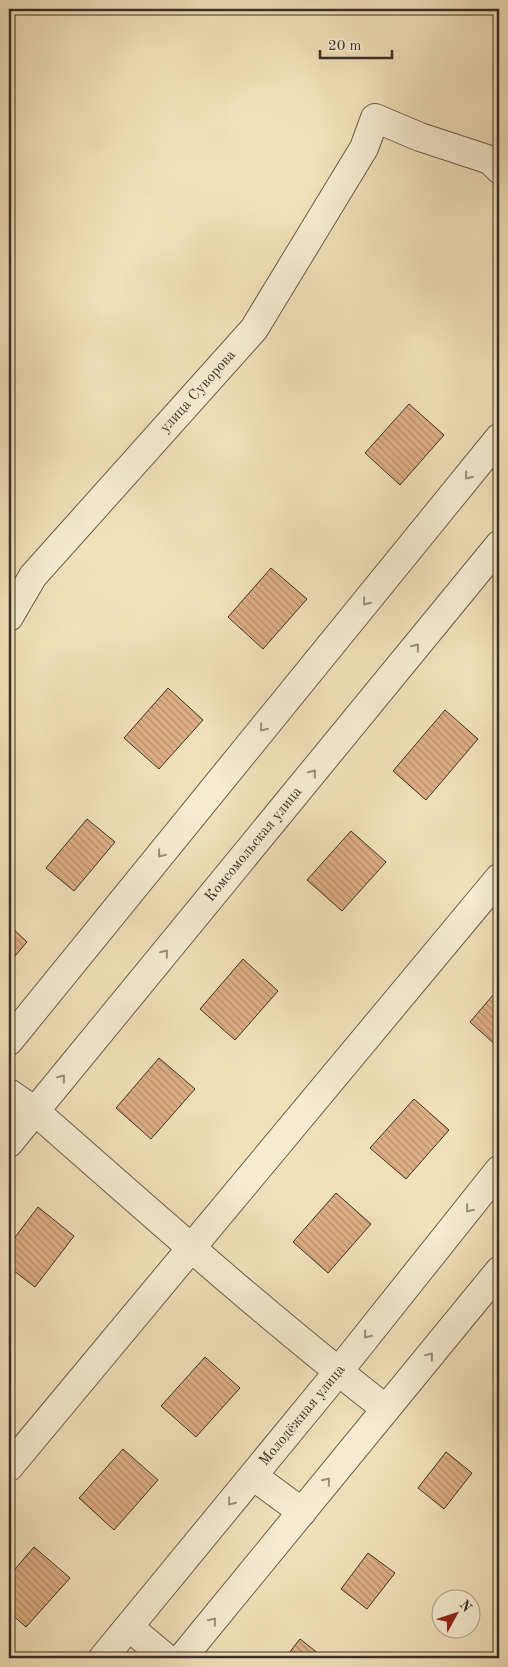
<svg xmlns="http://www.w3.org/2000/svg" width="508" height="1667" font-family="'Old Standard TT',serif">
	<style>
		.building { fill: url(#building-back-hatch); stroke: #3b2f29 }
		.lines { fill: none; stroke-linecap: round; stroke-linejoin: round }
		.minor-casing { stroke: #685c4d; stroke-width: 30 }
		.minor { stroke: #f6ecd1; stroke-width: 28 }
		.oneway { stroke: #988e7d }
		.labels { text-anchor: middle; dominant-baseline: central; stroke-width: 4; stroke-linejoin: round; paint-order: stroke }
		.street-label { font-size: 15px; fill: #3b2f29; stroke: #f6ecd1 }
	</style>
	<defs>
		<pattern id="building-back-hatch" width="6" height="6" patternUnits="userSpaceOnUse" patternTransform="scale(1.25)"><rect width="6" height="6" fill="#deae84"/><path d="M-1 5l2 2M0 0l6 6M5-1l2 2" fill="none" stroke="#b58e6c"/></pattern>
	</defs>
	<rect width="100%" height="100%" fill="#f1e1b8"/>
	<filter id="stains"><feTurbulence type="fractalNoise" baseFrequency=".004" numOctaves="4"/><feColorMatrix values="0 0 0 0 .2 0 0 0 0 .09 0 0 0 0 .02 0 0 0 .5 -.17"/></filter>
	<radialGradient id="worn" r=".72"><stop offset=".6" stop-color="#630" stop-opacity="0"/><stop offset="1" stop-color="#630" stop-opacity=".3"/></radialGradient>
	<g class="building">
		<polygon points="409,404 444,435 400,485 365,453"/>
		<polygon points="271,568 307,599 263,649 228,617"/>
		<polygon points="168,688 203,720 159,769 124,738"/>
		<polygon points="445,710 478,739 426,800 393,771"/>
		<polygon points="87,819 115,842 74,891 46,868"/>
		<polygon points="351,831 386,862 342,911 307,880"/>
		<polygon points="9,925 27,942 9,963"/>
		<polygon points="243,959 278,991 235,1040 200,1009"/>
		<polygon points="499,988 499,1048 470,1022"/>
		<polygon points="159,1058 195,1089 151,1139 116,1108"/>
		<polygon points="414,1099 449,1130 406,1179 370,1148"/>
		<polygon points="336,1193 371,1224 328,1273 293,1242"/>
		<polygon points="38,1207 74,1236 35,1287 9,1267 9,1245"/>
		<polygon points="205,1357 240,1388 196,1437 161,1406"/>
		<polygon points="123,1449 158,1480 114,1530 79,1498"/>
		<polygon points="446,1452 472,1473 444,1509 418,1488"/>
		<polygon points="34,1547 70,1578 26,1627 9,1612 9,1576"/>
		<polygon points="368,1553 395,1573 367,1609 341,1589"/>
		<polygon points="300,1639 324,1658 285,1658"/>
	</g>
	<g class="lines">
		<defs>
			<g id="minor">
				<path id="s1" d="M9,617L33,576L254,329L364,148L375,118L420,137L490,160L499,169"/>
				<polyline points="9,1041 499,438"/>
				<path d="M9,1093L35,1111C150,1212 265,1315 386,1409"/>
				<path id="s2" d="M9,1143L499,545"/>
				<polyline points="9,1467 499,878"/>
				<polyline points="253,1476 302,1512"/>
				<polyline points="129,1627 166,1658"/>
				<path id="s3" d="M103,1658L338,1372L499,1170"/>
				<polyline points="182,1658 499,1271"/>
			</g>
		</defs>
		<use href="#minor" class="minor-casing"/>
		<use href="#minor" class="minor"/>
	</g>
	<defs><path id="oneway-chevron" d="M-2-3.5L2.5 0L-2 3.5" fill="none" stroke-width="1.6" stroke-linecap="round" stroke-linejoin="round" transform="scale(1.25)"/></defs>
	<g class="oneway">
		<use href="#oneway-chevron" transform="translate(468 476) rotate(129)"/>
		<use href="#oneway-chevron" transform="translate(366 602) rotate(129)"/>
		<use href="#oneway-chevron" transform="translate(416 647) rotate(-51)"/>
		<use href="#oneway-chevron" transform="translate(263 728) rotate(129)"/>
		<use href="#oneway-chevron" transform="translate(313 773) rotate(-51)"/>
		<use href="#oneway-chevron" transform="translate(161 854) rotate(129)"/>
		<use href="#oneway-chevron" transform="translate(165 953) rotate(-51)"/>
		<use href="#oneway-chevron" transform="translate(62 1078) rotate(-51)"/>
		<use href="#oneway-chevron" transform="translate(469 1209) rotate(129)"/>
		<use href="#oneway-chevron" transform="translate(367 1335) rotate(129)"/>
		<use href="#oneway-chevron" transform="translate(430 1356) rotate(-51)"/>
		<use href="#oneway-chevron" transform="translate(327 1481) rotate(-51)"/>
		<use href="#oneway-chevron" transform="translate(231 1502) rotate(129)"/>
		<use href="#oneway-chevron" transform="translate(213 1621) rotate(-51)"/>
	</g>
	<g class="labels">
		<g class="street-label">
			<text stroke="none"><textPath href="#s1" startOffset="295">улица Суворова</textPath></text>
			<text stroke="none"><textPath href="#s2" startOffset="386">Комсомольская улица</textPath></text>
			<text stroke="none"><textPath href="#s3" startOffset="314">Молодёжная улица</textPath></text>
		</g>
	</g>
	<rect width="508" height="1667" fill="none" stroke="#f1e1b8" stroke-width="30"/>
	<rect x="10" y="10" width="488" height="1647" fill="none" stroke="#3b2f29" stroke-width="2.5"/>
	<rect x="15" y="15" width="478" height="1637" fill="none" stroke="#3b2f29"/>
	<g transform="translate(456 1614) rotate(50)"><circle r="24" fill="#f6ecd1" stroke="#aba08e"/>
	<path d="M0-4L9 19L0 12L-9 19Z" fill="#8f2418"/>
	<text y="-8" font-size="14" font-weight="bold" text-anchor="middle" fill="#3b2f29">N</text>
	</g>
	<path d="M320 50v8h72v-8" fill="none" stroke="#3b2f29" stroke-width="2.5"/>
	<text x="328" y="50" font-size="15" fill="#3b2f29" stroke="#f6ecd1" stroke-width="4" paint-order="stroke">20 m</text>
	<rect width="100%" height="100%" filter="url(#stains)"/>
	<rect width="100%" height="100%" fill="url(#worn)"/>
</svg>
